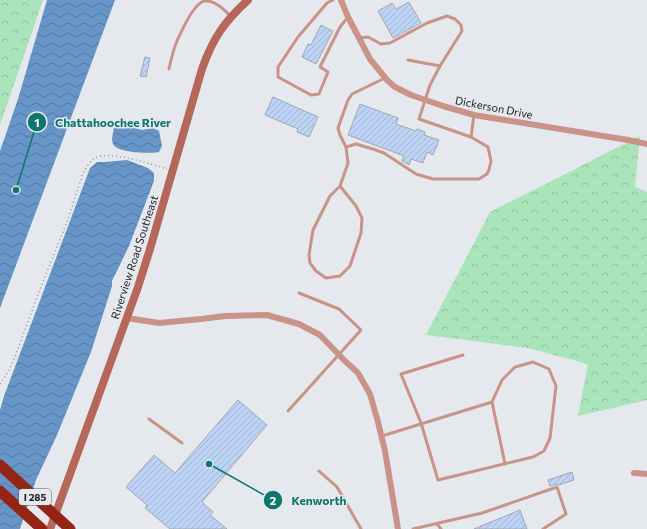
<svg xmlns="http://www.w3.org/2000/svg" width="647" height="529" font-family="Commissioner,sans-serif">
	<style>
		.forest { fill: url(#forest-crowns) }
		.water { fill: url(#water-waves) }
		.building { fill: url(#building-hatch); stroke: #a4a8ad }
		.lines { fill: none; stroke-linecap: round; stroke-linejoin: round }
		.path { stroke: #8f9296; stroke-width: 1.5; stroke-dasharray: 1 3; stroke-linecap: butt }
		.lane { stroke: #c99388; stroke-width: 3 }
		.street { stroke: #c99388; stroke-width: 6 }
		.secondary { stroke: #b56859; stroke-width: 8 }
		.highway { stroke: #942514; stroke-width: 11 }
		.labels { text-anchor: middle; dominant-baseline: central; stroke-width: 3; stroke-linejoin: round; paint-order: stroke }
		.shield { fill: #e5e9ee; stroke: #585b5e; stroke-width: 1 }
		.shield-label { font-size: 10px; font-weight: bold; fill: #1c1e20 }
		.street-label { font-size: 11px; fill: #1c1e20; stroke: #e5e9ee }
		.leader { fill: none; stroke: #0f766e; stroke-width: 1.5 }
		.callout-dot { fill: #0f766e; stroke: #e5e9ee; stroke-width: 1.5 }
		.mark-label { font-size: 12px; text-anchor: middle; font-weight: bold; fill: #fff }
		.callout-label { font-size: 12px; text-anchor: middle; font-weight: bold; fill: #0f766e; stroke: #e5e9ee; stroke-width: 3; stroke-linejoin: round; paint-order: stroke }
	</style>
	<defs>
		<pattern id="forest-crowns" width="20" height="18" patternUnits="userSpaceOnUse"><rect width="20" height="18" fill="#aae4bb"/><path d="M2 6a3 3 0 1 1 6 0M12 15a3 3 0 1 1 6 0" fill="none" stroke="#92c3a0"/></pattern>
		<pattern id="water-waves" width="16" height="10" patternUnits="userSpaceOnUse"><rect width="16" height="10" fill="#6895c7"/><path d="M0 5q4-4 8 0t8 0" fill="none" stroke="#5579a1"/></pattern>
		<pattern id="building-hatch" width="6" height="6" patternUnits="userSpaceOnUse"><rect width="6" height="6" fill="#bcd3f5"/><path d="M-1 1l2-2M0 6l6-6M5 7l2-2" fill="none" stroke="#a1b5d2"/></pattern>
	</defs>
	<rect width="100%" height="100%" fill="#e5e9ee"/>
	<g class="forest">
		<polygon points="0,0 43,0 0,125"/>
		<polygon points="640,136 635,187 647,192 647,400 578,416 588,364 528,348 426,335 490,212"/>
	</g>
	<g class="water">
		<polygon points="47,0 115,0 0,308 0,151 18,99"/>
		<path d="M123,124L142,130L153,128L159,131L162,146L159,152C151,154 117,153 113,144C111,140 113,133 114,128L116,126Z"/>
		<polygon points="127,160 148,168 154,173 154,181 129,246 112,281 112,286 91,352 57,435 36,480 20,529 0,529 0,410 4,396 90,168 97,162 105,162"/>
	</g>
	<g class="building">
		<polygon points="409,2 421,23 393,38 378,11 392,3 396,9"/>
		<polygon points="321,25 333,31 316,64 302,57 308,44 311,45"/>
		<polygon points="145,57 150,58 146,77 140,76"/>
		<polygon points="273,97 318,117 309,137 297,132 298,129 265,115"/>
		<polygon points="360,104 398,118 396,124 416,131 417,129 425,132 424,135 439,140 433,155 427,152 423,163 411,159 409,165 402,161 404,156 348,135"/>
		<polygon points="238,400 267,425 202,502 213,512 210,515 227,529 170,529 145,508 147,505 126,487 154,455 175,473"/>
		<polygon points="572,472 574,480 559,485 556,484 550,486 548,480"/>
		<polygon points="520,510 527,529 474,529"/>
	</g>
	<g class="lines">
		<path class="path" d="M0,384L8,372L16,354L39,292L68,219L83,173C86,168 90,161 95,158C108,150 152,164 167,169"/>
		<g class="lane">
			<polyline points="333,0 327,3 298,37 278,67 278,77 311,95 319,94 328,72 320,67 340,27 348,17"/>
			<polyline points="359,38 368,37 381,44 390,43 427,23 447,16 455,19 461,25 462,31 440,66 430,85 419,119 471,137"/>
			<polyline points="408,60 440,66"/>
			<path d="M169,69C171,60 173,50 177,41C181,32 194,2 205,1C215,0 225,10 231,17"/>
			<polyline points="346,147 356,144 373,149 384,153 416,174 433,179 479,179 487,174 489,170 491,161 488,147 471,137 474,115"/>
			<polyline points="340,186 356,206 362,218 361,233 350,266 340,276 326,278 316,271 310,263 309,255 313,230 330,196 340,186 348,163 346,147 340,135 338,128 348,100 352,94 385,78"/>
			<polyline points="492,402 505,464"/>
			<polyline points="288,411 361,330 339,309 299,293"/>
			<polyline points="149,419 182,443"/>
			<polyline points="382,436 492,402 502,380 515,367 533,362 549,369 556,386 550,438 544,451 533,457 438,480 421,423 401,374 463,355"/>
			<polyline points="319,471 337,487 361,529"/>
			<polyline points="437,524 441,529"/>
			<polyline points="413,529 482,513 557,487 566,514 543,529"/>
		</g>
		<g class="street">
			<polyline points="341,0 348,17 370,59 387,80 395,87 411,95 443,106 474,115 628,140 647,144"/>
			<polyline points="127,318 159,323 201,319 225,316 267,315 299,324 320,335 344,360 358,373 370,394 378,422 385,451 398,529"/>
			<polyline points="634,473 647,474"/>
		</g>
		<path class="secondary" d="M50,529L138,287L150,249L202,69C213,38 224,22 248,0"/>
		<g class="highway">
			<polyline points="0,465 70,529"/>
			<polyline points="0,491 42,529"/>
		</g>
	</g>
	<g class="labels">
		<rect class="shield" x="19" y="489" width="32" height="16" rx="3"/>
		<g class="shield-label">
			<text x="35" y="497">I 285</text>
		</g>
		<g class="street-label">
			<text transform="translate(494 107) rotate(11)">Dickerson Drive</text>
			<text transform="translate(134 257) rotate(-72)">Riverview Road Southeast</text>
		</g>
	</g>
	<path class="leader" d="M16 190L37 122M209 464L273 500"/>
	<g class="callout-dot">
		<circle cx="16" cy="190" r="4"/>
		<circle cx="209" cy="464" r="4"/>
		<circle cx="37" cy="122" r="10"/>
		<circle cx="273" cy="500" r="10"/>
	</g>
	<g class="mark-label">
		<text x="37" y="127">1</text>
		<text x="273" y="505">2</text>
	</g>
	<g class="callout-label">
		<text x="113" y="127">Chattahoochee River</text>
		<text x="319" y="505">Kenworth</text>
	</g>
</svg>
